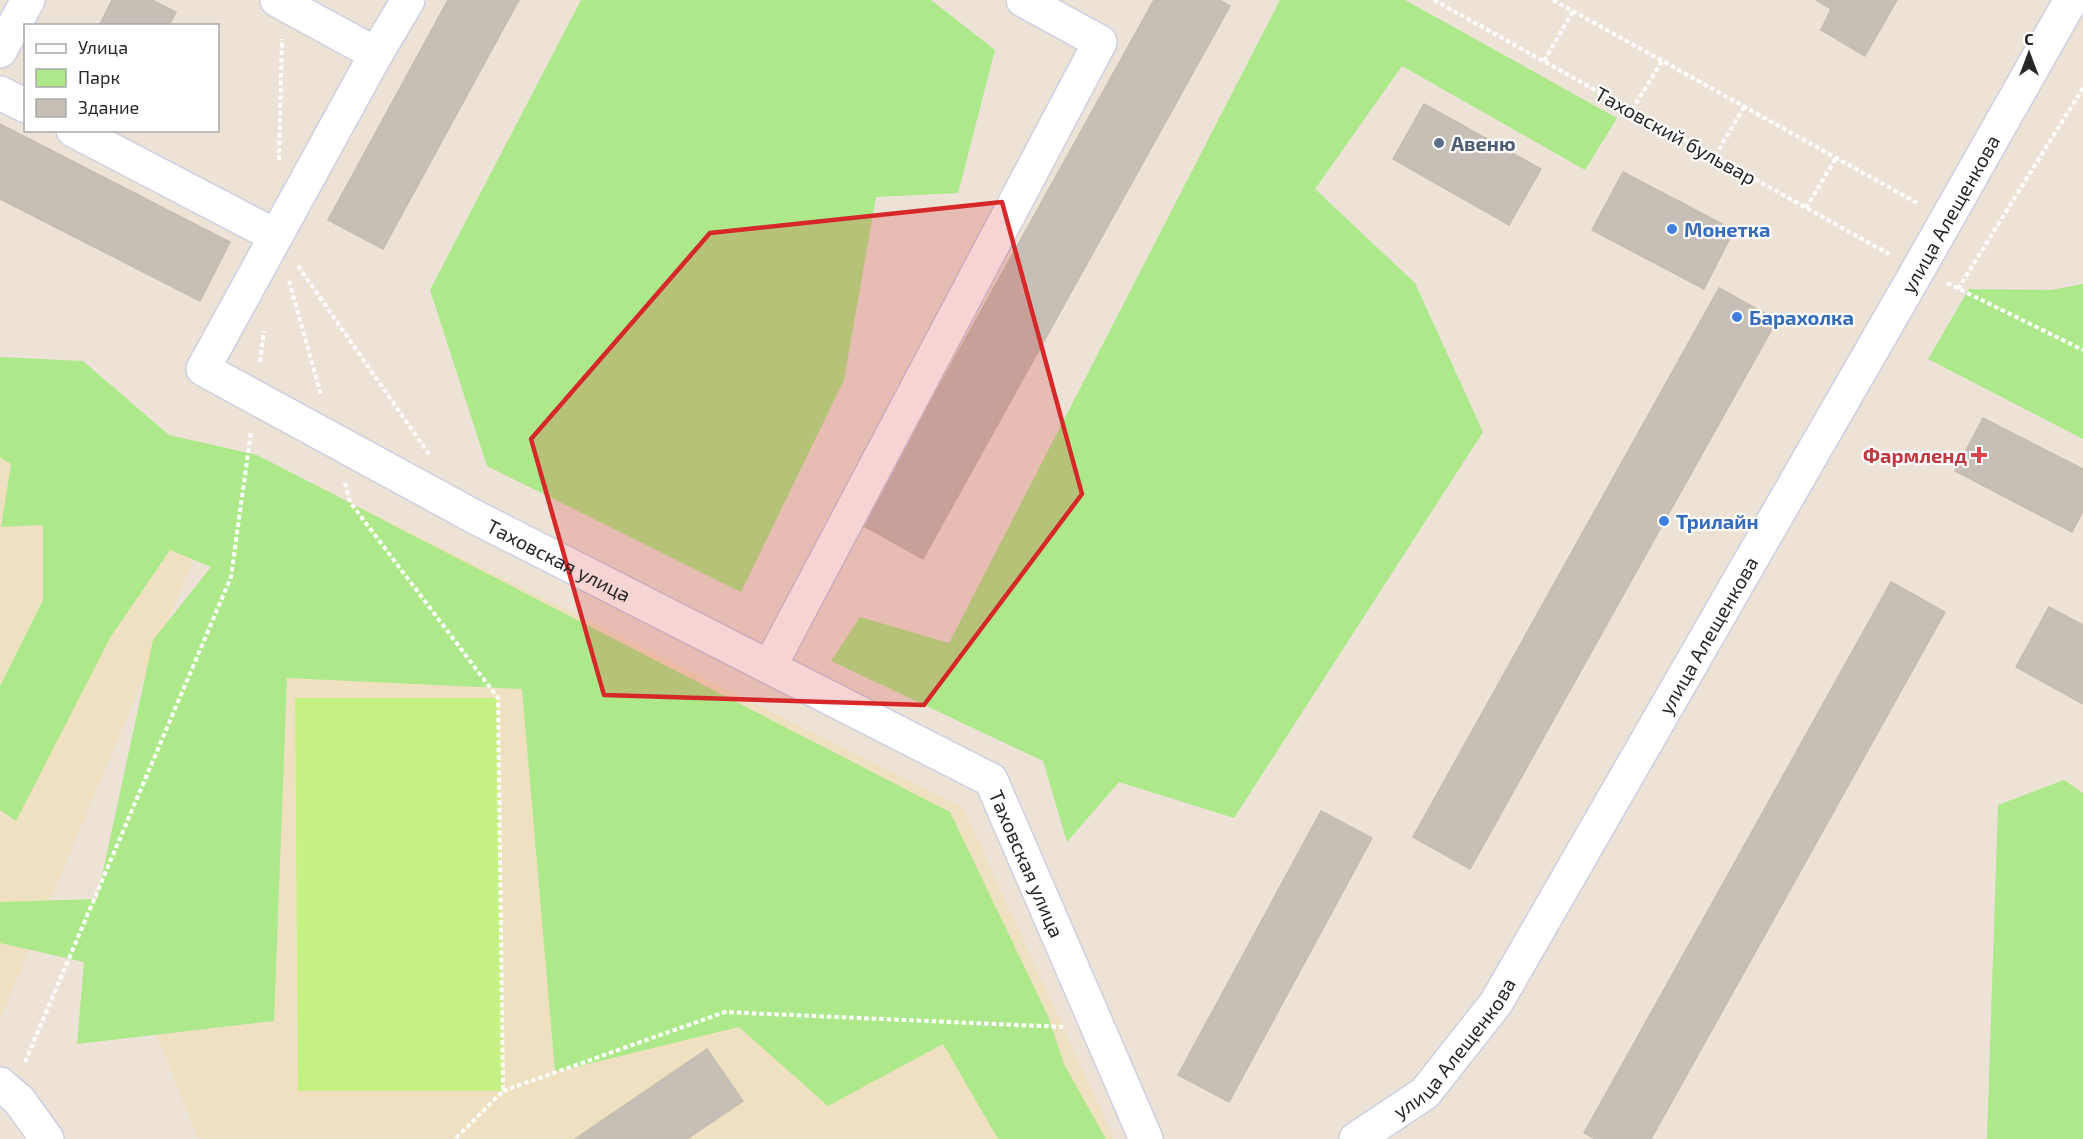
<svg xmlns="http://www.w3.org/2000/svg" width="2083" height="1139" font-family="'Exo 2',sans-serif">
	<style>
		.education { fill: #f0e0c2 }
		.green { fill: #ade98b }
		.pitch { fill: #c6f285 }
		.building { fill: #c6bfb6; stroke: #c6beb0; stroke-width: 1.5 }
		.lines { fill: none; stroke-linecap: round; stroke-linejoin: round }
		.minor-casing { stroke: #cbd0e2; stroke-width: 36 }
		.path { stroke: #fff; stroke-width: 4; stroke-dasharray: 4.5 3; stroke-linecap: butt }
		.minor { stroke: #fff; stroke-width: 33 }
		.marked { fill: #d62828; fill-opacity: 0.2; stroke: #d62828; stroke-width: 4.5; stroke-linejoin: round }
		.service-dot { fill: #5c6f8a; stroke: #fff; stroke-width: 2 }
		.shop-dot { fill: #3f7fe0; stroke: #fff; stroke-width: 2 }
		.health-dot { fill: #e0444e; stroke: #fff; stroke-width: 2 }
		.labels { text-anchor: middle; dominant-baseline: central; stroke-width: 4.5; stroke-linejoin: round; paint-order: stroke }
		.street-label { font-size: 20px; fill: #272727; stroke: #fff }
		.service-label { font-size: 20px; font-weight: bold; fill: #4e5e75; stroke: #fff; text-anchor: start }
		.shop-label { font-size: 20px; font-weight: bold; fill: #366cbe; stroke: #fff; text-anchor: start }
		.health-label { font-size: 20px; font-weight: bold; fill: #be3a42; stroke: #fff; text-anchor: end }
	</style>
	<rect width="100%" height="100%" fill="#ece2d6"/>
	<g class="education">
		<polygon points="0,438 197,551 0,1019"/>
		<polygon points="314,482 350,502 963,807 1114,1139 198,1139 144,1003"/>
	</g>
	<g class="green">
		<polygon points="581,0 931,0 995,50 958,193 876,197 844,380 741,592 487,466 430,290"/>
		<polygon points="1280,0 1405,0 1617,118 1585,170 1402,66 1315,189 1415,283 1483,432 1234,818 1119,782 1067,842 1043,761 831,661 860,617 949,643"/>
		<polygon points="2083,284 2083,439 1928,359 1969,289 2051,290"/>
		<polygon points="0,357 83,361 169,435 257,455 950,812 1048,1016 1064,1064 1106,1139 998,1139 943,1044 828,1106 739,1027 555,1072 522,689 287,678 274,1021 77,1044 84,962 0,943 0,902 97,899 153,640 211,567 170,550 110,638 16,821 0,810 0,686 43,600 43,525 1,527 11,464 0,457"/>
		<polygon points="2064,780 2083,793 2083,1139 1987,1139 1998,805"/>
	</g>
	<polygon class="pitch" points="295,698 498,698 503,1091 298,1091"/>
	<g class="building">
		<polygon points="112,0 152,0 176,12 169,26 99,26"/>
		<polygon points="448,0 519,0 383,249 328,220"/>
		<polygon points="1154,0 1220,0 1230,6 923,559 862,525"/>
		<polygon points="1816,0 1897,0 1865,56 1821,30 1831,9"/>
		<polygon points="1424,104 1541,169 1509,225 1393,159"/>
		<polygon points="0,124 230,242 200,301 0,199"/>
		<polygon points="1623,172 1734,230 1704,289 1592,230"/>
		<polygon points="1719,288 1777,320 1470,869 1413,837"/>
		<polygon points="1983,418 2083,469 2083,511 2072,532 1955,471"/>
		<polygon points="1891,582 1945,612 1651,1139 1595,1139 1584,1133"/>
		<polygon points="2049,607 2083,625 2083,704 2016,667"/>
		<polygon points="1321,811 1372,838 1229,1102 1178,1075"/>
		<polygon points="707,1049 743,1101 687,1139 575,1139"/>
	</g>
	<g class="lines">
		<defs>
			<g id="minor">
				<path id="s1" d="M277,0L376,54L203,369L473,516L991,780L1146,1139"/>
				<polyline points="0,51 28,0"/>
				<polyline points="376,54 408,0"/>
				<polyline points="0,93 26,106"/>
				<polyline points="73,130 276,236"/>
				<polyline points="770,666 1100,42 1023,0"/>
				<polyline points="0,1084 19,1100 47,1139"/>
				<path id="s2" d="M1356,1139L1425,1093L1496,1003L1918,270L2071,0"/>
			</g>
		</defs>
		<use href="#minor" class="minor-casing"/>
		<g class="path">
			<polyline points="1434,0 1889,254"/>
			<polyline points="1553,0 1917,203"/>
			<polyline points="1544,61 1573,11"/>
			<polyline points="1632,110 1662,61"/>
			<polyline points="1715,156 1744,107"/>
			<polyline points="279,160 282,39"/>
			<polyline points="1806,208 1836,158"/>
			<polyline points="298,266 429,454"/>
			<polyline points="289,281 321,395"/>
			<polyline points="1947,283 2083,350"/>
			<polyline points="1958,289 2083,88"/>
			<polyline points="260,362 264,331"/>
			<polyline points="345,483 350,502 498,698 503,1091 455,1139"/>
			<polyline points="25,1062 231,577 251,432"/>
			<polyline points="503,1091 725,1012 1063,1027"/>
		</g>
		<use href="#minor" class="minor"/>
	</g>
	<path class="marked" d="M1002,202L1082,494L924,705L604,695L531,439L710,233Z"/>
	<circle class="service-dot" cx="1439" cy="143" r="6"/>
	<g class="shop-dot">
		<circle cx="1672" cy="229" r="6"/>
		<circle cx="1737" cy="317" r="6"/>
		<circle cx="1664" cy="521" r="6"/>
	</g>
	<path class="health-dot" d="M1976 446h6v6h6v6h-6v6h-6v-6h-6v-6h6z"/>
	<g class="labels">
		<g class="street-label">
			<text transform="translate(1676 135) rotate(29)">Таховский бульвар</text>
			<text stroke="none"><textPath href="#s2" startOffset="1108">улица Алещенкова</textPath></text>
			<text stroke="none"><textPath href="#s1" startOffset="876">Таховская улица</textPath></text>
			<text stroke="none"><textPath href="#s2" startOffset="622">улица Алещенкова</textPath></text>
			<text stroke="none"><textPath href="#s1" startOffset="1452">Таховская улица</textPath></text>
			<text stroke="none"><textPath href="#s2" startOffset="136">улица Алещенкова</textPath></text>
		</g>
		<g class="service-label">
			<text x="1451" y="143">Авеню</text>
		</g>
		<g class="shop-label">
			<text x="1684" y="229">Монетка</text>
			<text x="1749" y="317">Барахолка</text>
			<text x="1676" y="521">Трилайн</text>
		</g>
		<g class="health-label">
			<text x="1967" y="455">Фармленд</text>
		</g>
	</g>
	<rect x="24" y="24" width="195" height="108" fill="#ffffff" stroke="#a9a9a9" stroke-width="1.5"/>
	<rect x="36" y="44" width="30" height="9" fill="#ffffff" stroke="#a9a9a9" stroke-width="1.5"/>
	<text x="78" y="54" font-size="18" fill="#272727">Улица</text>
	<rect x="36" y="69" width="30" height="18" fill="#ade98b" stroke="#a9a9a9" stroke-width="1.5"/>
	<text x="78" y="84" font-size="18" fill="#272727">Парк</text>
	<rect x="36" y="99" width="30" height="18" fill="#c6bfb6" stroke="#a9a9a9" stroke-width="1.5"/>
	<text x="78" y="114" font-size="18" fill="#272727">Здание</text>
	<g transform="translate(2029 54)" stroke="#ffffff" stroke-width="4.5" paint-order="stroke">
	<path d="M0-4.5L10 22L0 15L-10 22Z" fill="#272727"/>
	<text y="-9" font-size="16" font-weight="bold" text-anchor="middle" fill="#272727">С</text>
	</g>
</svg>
